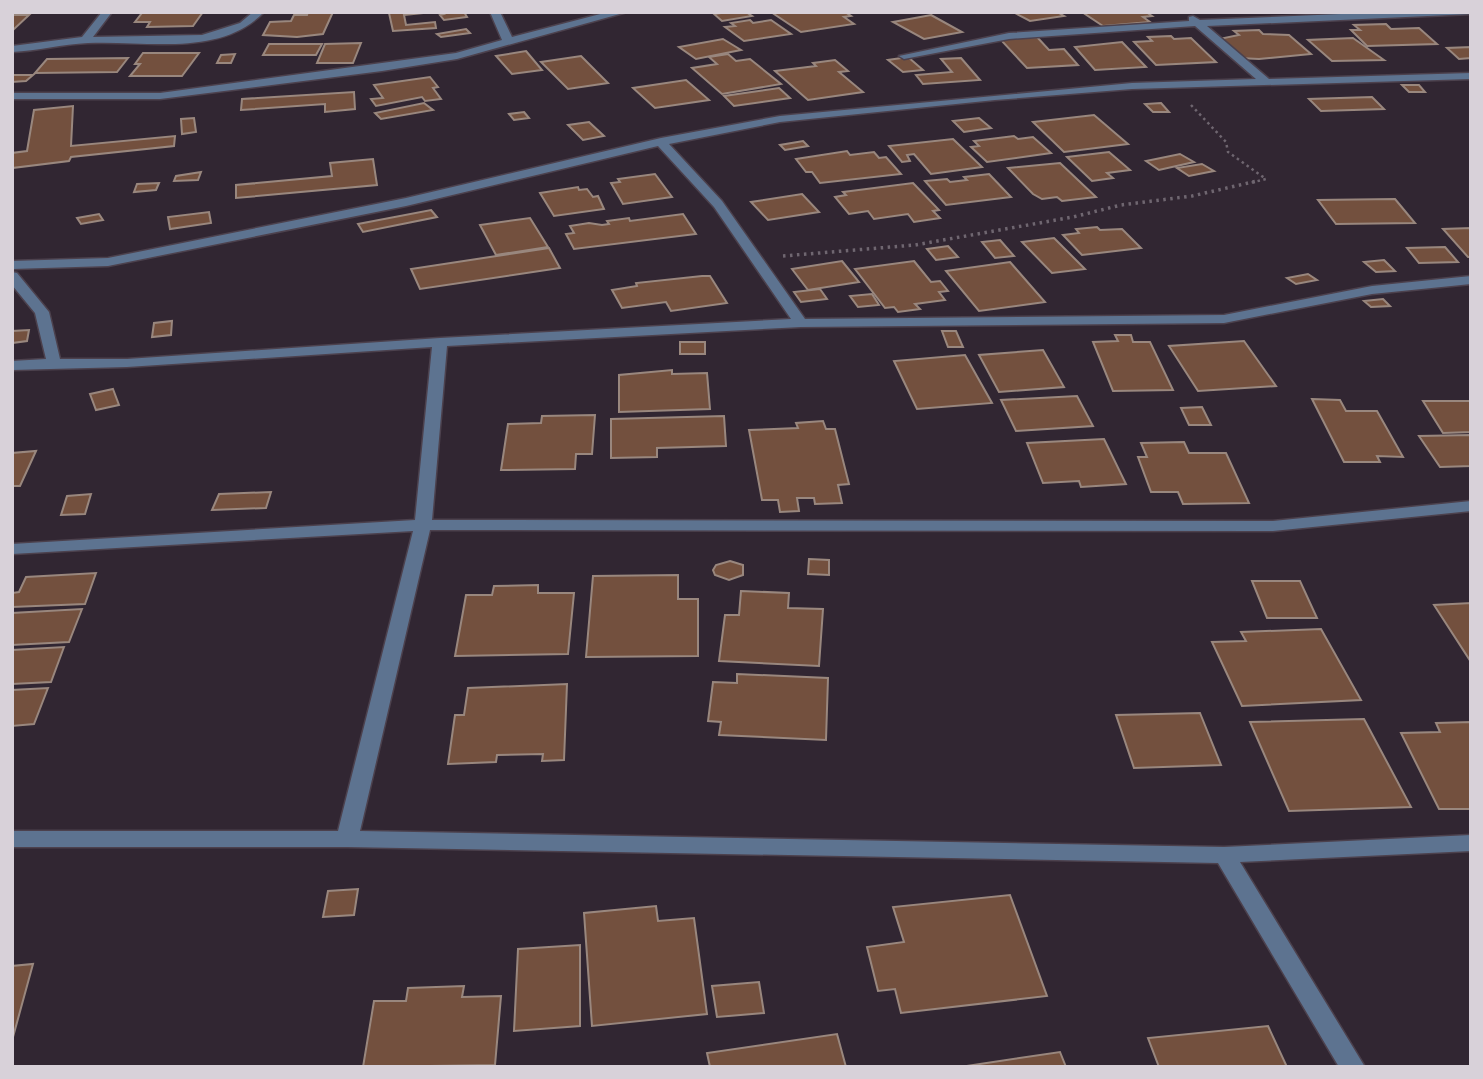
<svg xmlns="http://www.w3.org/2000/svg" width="1483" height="1079" font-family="'PT Serif',serif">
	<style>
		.building { fill: #73503e; stroke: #99877e; stroke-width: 2 }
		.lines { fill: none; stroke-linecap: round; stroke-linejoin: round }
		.minor-casing { stroke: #4c414d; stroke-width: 3 }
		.path-far1 { stroke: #6f6670; stroke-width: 2.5; stroke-dasharray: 2.5 3.5; stroke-linecap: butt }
		.path { stroke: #6f6670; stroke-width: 3.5; stroke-dasharray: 2.5 4.5; stroke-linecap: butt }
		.minor { fill: #5d7390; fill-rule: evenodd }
	</style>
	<rect width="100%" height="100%" fill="#312632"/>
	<g class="building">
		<polygon points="203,12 193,26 147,27 150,22 135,22 142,13"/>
		<polygon points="308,12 333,12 323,34 297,37 263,35 270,22 291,21 294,15 307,15"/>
		<polygon points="433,12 404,15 406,25 435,22 436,28 393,31 389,13"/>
		<polygon points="442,12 464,12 467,17 444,20 440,15 444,14"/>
		<polygon points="728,12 746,12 752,16 722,21 714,14"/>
		<polygon points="771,12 845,12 851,16 844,17 854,24 801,32"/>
		<polygon points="1057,12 1064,16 1030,21 1015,13"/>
		<polygon points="1082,12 1146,12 1152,16 1143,17 1150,22 1103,26"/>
		<polygon points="12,15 29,15 12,31"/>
		<polygon points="931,15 962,32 924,39 893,22"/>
		<polygon points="750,20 753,23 771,20 791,34 744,41 725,27 735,26 731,23"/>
		<polygon points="1386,24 1391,29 1419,28 1437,44 1367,46 1351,30 1360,30 1354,25"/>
		<polygon points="466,29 470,33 441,37 437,34"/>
		<polygon points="1259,30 1263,34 1289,35 1311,54 1259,59 1239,58 1219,39 1239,35 1234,31"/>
		<polygon points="1171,36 1174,39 1191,38 1216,62 1156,65 1134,42 1152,41 1148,37"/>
		<polygon points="1037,37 1049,50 1064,49 1078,65 1027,68 1000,39"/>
		<polygon points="1353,38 1384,60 1332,61 1308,40"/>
		<polygon points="723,39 741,50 696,59 679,47"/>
		<polygon points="1122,42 1146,67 1095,70 1075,47"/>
		<polygon points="361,43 353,63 317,63 325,44"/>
		<polygon points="269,44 322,44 316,55 263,55"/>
		<polygon points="1471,47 1471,58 1459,59 1447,48"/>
		<polygon points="526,51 542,70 512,74 496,56"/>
		<polygon points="143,53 199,53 182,76 130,76 140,64 135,64"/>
		<polygon points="235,54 231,63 217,63 221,55"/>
		<polygon points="728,54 736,61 750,59 781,84 722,94 692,68 717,64 709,57"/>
		<polygon points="581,56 608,83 568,89 541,62"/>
		<polygon points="908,57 923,70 903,72 888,60"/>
		<polygon points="128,58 117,72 35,73 47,59"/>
		<polygon points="961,58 980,80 923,84 916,75 952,72 941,59"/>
		<polygon points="835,60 848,71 839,72 863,92 808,100 775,71 816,66 813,63"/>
		<polygon points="12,75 33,75 26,81 12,82"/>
		<polygon points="430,77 438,87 433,88 441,99 425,101 422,97 376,106 371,99 383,98 374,85"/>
		<polygon points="686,80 709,100 655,108 633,88"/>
		<polygon points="1402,85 1419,85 1425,92 1409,92"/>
		<polygon points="779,88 790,98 734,106 724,96"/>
		<polygon points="354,92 355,109 325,112 325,104 241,110 242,99"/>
		<polygon points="1372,97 1384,109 1321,111 1309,99"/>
		<polygon points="424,103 433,110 381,119 375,113"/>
		<polygon points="1161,103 1169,112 1153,112 1145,104"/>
		<polygon points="73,106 71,146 175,136 174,146 71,157 69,161 12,168 12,153 27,151 34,110"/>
		<polygon points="524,112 529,118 514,120 509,114"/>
		<polygon points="1094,115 1128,144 1064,152 1033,122"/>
		<polygon points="194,118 196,132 182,134 181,119"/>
		<polygon points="979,118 991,128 964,132 953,121"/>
		<polygon points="589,122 604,136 583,140 568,125"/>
		<polygon points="1014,136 1018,139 1033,137 1051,153 987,162 971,147 979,146 974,141"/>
		<polygon points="953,139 982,167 931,174 914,154 907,155 910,161 902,162 889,146"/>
		<polygon points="803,141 808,146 785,150 780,145"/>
		<polygon points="847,151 850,155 874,152 879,158 886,157 901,174 820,183 812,172 806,172 796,159"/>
		<polygon points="1109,152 1130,170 1107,173 1113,178 1092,181 1067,157"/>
		<polygon points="1180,154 1194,162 1159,170 1146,161"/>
		<polygon points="373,159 377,185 236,198 236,185 332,176 330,163"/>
		<polygon points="1060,163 1096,197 1062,201 1057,197 1042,199 1033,194 1008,168"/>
		<polygon points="1202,164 1214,171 1189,176 1177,168"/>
		<polygon points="201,172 198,180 174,181 176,176"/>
		<polygon points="655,174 672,197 623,204 611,183 620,182 618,179"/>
		<polygon points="989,174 1011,197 946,205 925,181 947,179 950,182 967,180 964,177"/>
		<polygon points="159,183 156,190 134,192 137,184"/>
		<polygon points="913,183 939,210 933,211 940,218 914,222 908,214 874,219 868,211 849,214 835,197 846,195 843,192"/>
		<polygon points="578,187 579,190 587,189 593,197 598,196 604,209 554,216 540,193"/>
		<polygon points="802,194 819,212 768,220 751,202"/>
		<polygon points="1395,199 1415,223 1336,224 1318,200"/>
		<polygon points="431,210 437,217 363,232 358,224"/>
		<polygon points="209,212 211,223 170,229 168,217"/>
		<polygon points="99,214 103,220 81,224 77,218"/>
		<polygon points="683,214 696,234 574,249 566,234 574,233 570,226 589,223 602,225 609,224 607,221 629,218 630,221"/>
		<polygon points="530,218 548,247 496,255 480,225"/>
		<polygon points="1097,227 1100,230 1122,229 1141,248 1082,255 1063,235 1079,233 1076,229"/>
		<polygon points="1471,228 1471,257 1468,257 1443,229"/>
		<polygon points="1054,238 1085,269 1052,273 1022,242"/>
		<polygon points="1000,240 1014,256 995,258 982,242"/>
		<polygon points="948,246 958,257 936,260 927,249"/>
		<polygon points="1445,247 1458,262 1419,263 1407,248"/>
		<polygon points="549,248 560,268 420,289 411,269"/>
		<polygon points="1384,260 1395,271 1376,272 1364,262"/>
		<polygon points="842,261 859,282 808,290 792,269"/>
		<polygon points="914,261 931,282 940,281 948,291 939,292 945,300 915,304 920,309 898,312 894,307 885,308 855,269"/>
		<polygon points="1010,262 1045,302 979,311 946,271"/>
		<polygon points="1308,274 1317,280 1296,284 1287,278"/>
		<polygon points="702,276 710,276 727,303 671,311 666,302 622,308 612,290 637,286 636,283"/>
		<polygon points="820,289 827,299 801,302 794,292"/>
		<polygon points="872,294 879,305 858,307 850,296"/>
		<polygon points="1383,299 1390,306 1371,307 1364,301"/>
		<polygon points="172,321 171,335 152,337 154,323"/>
		<polygon points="29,330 27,341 12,343 12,331"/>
		<polygon points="942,331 956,331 963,347 948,347"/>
		<polygon points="1115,335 1131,335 1133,342 1150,342 1173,390 1113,391 1093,342 1118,341"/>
		<polygon points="1244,341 1276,386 1198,391 1169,346"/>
		<rect x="680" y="342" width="25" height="12"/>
		<polygon points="1043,350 1064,387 999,392 979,355"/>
		<polygon points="965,355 992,403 917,409 894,361"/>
		<polygon points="672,370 672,374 707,373 710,409 619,412 619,375"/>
		<polygon points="113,389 119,405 96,410 90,394"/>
		<polygon points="1077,396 1093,426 1016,431 1001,400"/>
		<polygon points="1312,399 1340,400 1346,411 1377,411 1403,457 1377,456 1380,462 1344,462"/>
		<polygon points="1423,401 1471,401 1471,432 1443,433"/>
		<polygon points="1202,407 1211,425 1189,425 1181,408"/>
		<polygon points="595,415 592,454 576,454 575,469 501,470 508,424 541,423 542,416"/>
		<polygon points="724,416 726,446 657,448 657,457 611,458 611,419"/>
		<polygon points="823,421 826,429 835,429 849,484 838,485 842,503 815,504 814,498 797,498 799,511 780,512 778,500 762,500 749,430 798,428 796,423"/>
		<polygon points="1471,435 1471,466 1440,467 1419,436"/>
		<polygon points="1104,439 1126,484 1081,487 1079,481 1043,483 1027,443"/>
		<polygon points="1184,442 1189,453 1226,453 1249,503 1183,504 1178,492 1151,492 1138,457 1147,457 1141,443"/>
		<polygon points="36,451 20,486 12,486 12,453"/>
		<polygon points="271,492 266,508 212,510 219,494"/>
		<polygon points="91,494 85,514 61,515 67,496"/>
		<polygon points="809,559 829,560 829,575 808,574"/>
		<polygon points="730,561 743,565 743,575 729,580 715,575 713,570 716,565"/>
		<polygon points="96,573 85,604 12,607 12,593 19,592 26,577"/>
		<polygon points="678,575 678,599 698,599 698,656 586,657 593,576"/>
		<polygon points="1252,581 1300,581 1317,618 1267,618"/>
		<polygon points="538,585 538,593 574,593 568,654 455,656 466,595 492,595 494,586"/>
		<polygon points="741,591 789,593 788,608 823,609 819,666 719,661 725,615 739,615"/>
		<polygon points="1471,603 1471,662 1434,605"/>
		<polygon points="82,609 69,642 12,645 12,613"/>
		<polygon points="1321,629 1361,700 1242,706 1212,642 1246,641 1241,632"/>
		<polygon points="64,647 51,682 12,684 12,650"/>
		<polygon points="737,674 828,678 826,740 719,735 721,722 708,721 713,682 737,683"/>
		<polygon points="567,684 564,760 542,761 543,754 497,755 496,762 448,764 455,715 464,715 468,688"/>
		<polygon points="48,688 34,724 12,726 12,690"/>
		<polygon points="1200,713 1221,765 1134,768 1116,715"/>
		<polygon points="1364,719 1411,807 1289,811 1250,722"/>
		<polygon points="1471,722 1471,809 1439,809 1401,733 1440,732 1436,723"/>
		<polygon points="358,889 354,915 323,917 328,891"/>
		<polygon points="1010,895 1047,996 901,1013 895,989 878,991 867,947 904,942 893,907"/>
		<polygon points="656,906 658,921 694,918 707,1014 592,1026 584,913"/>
		<polygon points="580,945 580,1026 514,1031 518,949"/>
		<polygon points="33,964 13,1037 12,1037 12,966"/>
		<polygon points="759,982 764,1013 717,1017 712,986"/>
		<polygon points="464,986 462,997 501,996 495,1065 363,1067 374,1001 406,1001 408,988"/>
		<polygon points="1268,1026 1287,1067 1159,1067 1148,1038"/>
		<polygon points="837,1034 846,1067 710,1067 707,1053"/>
		<polygon points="1060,1052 1066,1067 960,1067"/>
	</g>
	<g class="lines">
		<defs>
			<g id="minor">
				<path d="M102,12H112L93,37L202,35L240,23L253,12H264C220,58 144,40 88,43C62,44 38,51 12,52V46L82,37Z"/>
				<polygon points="490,12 500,12 512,37 608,12 627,12 457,59 382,71 160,99 12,99 12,93 160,93 456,53 502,40"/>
				<polygon points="1388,12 1471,14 1207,26 1269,79 1471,73 1471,79 1132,89 995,100 780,122 669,144 722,201 805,319 1224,315 1372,286 1471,276 1471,284 1372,294 1224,323 801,327 447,346 432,520 1273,521 1471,501 1471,511 1273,531 430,530 360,831 1224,847 1471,835 1471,851 1240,862 1365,1067 1339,1067 1218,863 347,847 12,847 12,831 338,831 413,531 12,554 12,544 415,520 432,347 127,367 12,370 12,361 46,359 35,313 12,285 12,272 17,273 49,312 60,359 127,359 440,338 791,319 714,207 658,146 406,206 108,266 12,269 12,261 108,258 406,198 661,138 780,116 1132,83 1256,79 1195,26 1009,39 904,59 899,56 1009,33 1189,21 1189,17 1193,16 1200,20"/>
			</g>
		</defs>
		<use href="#minor" class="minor-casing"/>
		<polyline class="path-far1" points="1191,105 1226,142 1228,152 1266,179 1250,183"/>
		<polyline class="path" points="783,256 915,245 1073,217 1121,205 1192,196 1257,181"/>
		<use href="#minor" class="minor"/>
	</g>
	<rect width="1483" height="1079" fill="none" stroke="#d8d1d9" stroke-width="28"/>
</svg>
